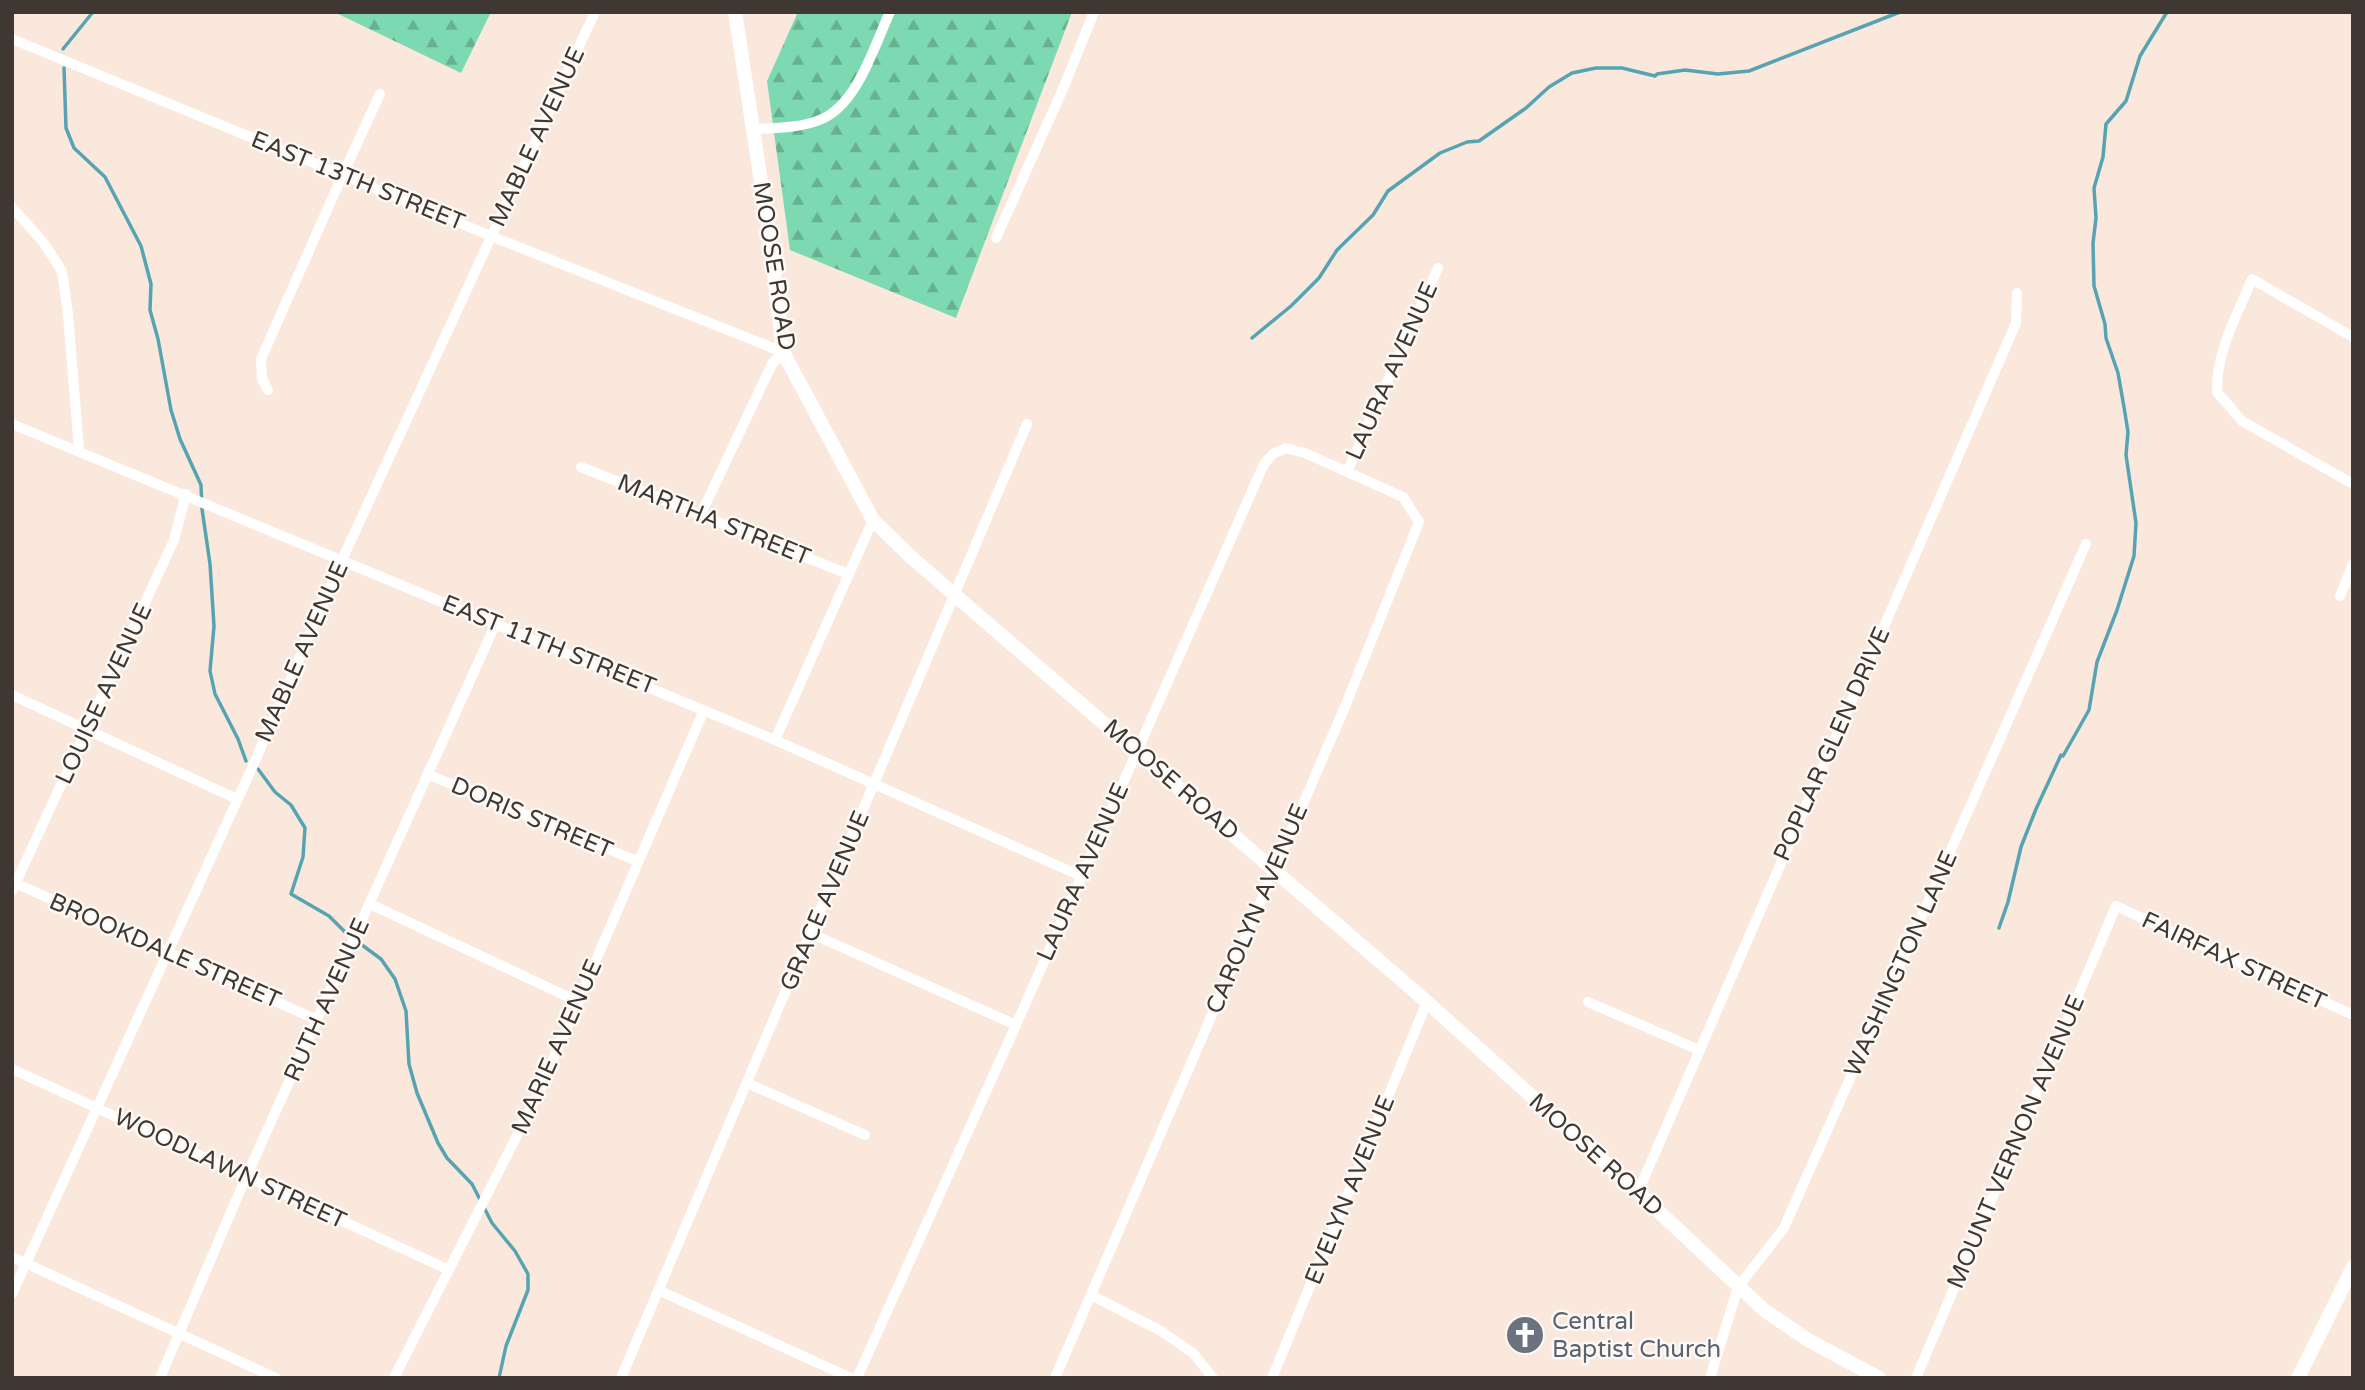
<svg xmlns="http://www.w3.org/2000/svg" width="2365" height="1390" font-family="'Varela Round',sans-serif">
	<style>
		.forest { fill: url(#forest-firs) }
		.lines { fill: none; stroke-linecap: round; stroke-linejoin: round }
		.stream { stroke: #56a4b2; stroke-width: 3.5 }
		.street { stroke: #fff; stroke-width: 10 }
		.secondary { stroke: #fff; stroke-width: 14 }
		.labels { text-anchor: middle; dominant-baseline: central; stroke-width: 5; stroke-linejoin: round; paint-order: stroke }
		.street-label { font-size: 24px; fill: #3e3732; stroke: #fcf9f6 }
		.worship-label { font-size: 24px; fill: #5b616d; stroke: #fcf9f6; text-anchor: start }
	</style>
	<defs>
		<pattern id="forest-firs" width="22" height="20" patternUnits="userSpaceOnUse" patternTransform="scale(1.75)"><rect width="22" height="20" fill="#7cd9b1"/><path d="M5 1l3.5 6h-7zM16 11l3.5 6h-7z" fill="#67b191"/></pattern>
	</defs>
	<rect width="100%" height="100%" fill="#fbe8dc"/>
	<g class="forest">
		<polygon points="334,12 491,12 461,73"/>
		<polygon points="798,12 1072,12 956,318 790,250 767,81"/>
	</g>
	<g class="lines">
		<g class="stream">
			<polyline points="63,49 93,12"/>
			<polyline points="64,68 66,128 74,148 105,177 141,246 151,284 150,310 158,339 171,410 180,439 201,485 202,509 210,564 214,626 210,671 215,694 238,739 246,761"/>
			<polyline points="1252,338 1291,306 1319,278 1337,250 1373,215 1388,191 1440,153 1467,142 1479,141 1526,108 1549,87 1572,73 1596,68 1622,68 1655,76 1657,74 1685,70 1718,74 1749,71 1900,12"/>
			<polyline points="258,769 275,792 291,805 305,828 303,857 291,894 329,916 347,934 381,959 395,979 406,1011 409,1064 417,1093 438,1143 447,1158 472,1184 492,1223 515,1251 528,1274 528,1290 506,1346 499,1378"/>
			<polyline points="1999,928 2008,902 2021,847 2036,809 2061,755 2063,756 2089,710 2097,662 2117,610 2134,556 2136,523 2126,455 2128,432 2124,407 2118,373 2106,338 2105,324 2094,286 2093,243 2096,218 2094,188 2103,157 2106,124 2126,101 2140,56 2167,12"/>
		</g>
		<g class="street">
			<polyline points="12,39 491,236 783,352 772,364 701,514"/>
			<path d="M753,129C775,128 802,128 822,119C858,103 874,46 890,12"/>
			<polyline points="12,207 43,242 62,271 68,314 79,450"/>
			<polyline points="996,238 1062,91 1094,12"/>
			<path d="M2353,337L2252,279C2237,316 2216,351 2217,392L2242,421L2353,484"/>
			<polyline points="268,390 262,379 261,359 343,174 380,94"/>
			<polyline points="12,424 775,740 1081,876"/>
			<polyline points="581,467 848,574"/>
			<polyline points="1347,472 1438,268"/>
			<polyline points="2340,596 2353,564"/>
			<polyline points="12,695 237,799"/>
			<polyline points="775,740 873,520"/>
			<polyline points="427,774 637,861"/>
			<polyline points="13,882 317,1020"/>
			<polyline points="12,891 174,540 186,494"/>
			<polyline points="370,904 579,1002"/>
			<polyline points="810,933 1016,1025"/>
			<polyline points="1588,1002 1699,1050"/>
			<polyline points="12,1069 447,1269"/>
			<polyline points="747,1083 865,1135"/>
			<polyline points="1638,1192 2016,323 2017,293"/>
			<polyline points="12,1257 276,1378"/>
			<polyline points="658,1290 851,1378"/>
			<polyline points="12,1294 251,770 342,560 595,12"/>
			<polyline points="1091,1295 1161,1331 1193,1353 1213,1378"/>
			<polyline points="160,1378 246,1177 496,623"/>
			<polyline points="394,1378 539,1092 704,710"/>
			<polyline points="621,1378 1027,424"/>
			<polyline points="857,1378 1016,1025 1264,464 1273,454 1286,448 1305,453 1403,497 1419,522 1344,709 1055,1378"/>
			<polyline points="1272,1378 1427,1002"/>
			<polyline points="1710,1378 1738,1287 1784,1228 2086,544"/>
			<polyline points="1916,1378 2116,906 2353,1015"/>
		</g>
		<g class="secondary">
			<polyline points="735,12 771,247 783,352 873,520 912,558 1427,1002 1638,1192 1764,1310 1808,1340 1879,1378"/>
			<polyline points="2298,1378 2353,1267"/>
		</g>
	</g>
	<defs>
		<symbol id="church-disc" viewBox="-11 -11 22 22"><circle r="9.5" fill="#6b7280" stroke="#fcf9f6"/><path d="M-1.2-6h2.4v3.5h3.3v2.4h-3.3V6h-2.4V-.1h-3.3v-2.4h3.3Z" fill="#fff"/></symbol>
	</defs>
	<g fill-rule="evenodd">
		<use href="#church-disc" x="1503" y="1313" width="44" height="44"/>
	</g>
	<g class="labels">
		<g class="street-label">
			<text transform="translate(537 137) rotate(-65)">MABLE AVENUE</text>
			<text transform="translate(358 181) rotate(22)">EAST 13TH STREET</text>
			<text transform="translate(774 266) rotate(81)">MOOSE ROAD</text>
			<text transform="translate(1392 371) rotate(-66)">LAURA AVENUE</text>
			<text transform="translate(714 520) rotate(22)">MARTHA STREET</text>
			<text transform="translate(549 645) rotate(22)">EAST 11TH STREET</text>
			<text transform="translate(302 652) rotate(-66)">MABLE AVENUE</text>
			<text transform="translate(104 694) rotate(-65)">LOUISE AVENUE</text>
			<text transform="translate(1832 744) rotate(-66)">POPLAR GLEN DRIVE</text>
			<text transform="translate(1171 780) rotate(41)">MOOSE ROAD</text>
			<text transform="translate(532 818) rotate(23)">DORIS STREET</text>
			<text transform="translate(1083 872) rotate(-66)">LAURA AVENUE</text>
			<text transform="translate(825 901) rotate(-67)">GRACE AVENUE</text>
			<text transform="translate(1257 909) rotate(-67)">CAROLYN AVENUE</text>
			<text transform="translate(165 951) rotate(24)">BROOKDALE STREET</text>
			<text transform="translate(2234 961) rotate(25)">FAIRFAX STREET</text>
			<text transform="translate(1901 964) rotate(-66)">WASHINGTON LANE</text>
			<text transform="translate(327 1000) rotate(-66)">RUTH AVENUE</text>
			<text transform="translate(557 1047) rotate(-66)">MARIE AVENUE</text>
			<text transform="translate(2016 1142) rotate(-67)">MOUNT VERNON AVENUE</text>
			<text transform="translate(1596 1155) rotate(42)">MOOSE ROAD</text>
			<text transform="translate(230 1169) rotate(25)">WOODLAWN STREET</text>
			<text transform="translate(1350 1190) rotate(-68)">EVELYN AVENUE</text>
		</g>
		<g class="worship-label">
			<text x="1552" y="1321">Central<tspan x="1552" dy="28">Baptist Church</tspan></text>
		</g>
	</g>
	<rect width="2365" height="1390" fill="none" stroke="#3e3732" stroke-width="28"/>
</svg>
